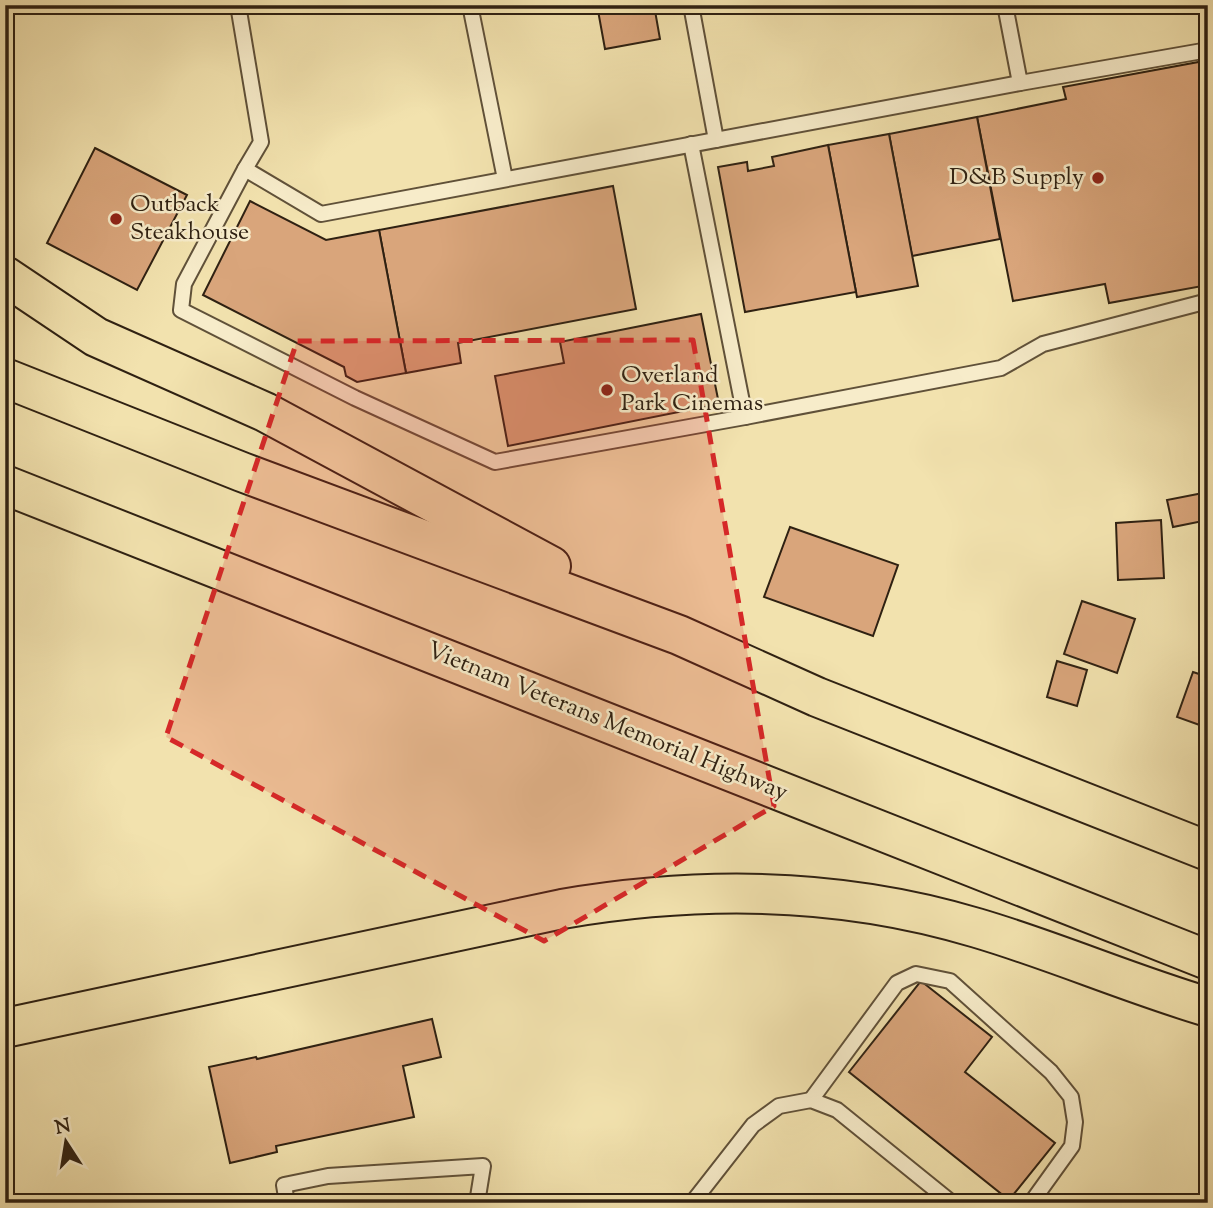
<svg xmlns="http://www.w3.org/2000/svg" width="1213" height="1208" font-family="'Sorts Mill Goudy',serif">
	<style>
		.building { fill: #d9a57b; stroke: #2f2112; stroke-width: 2 }
		.lines { fill: none; stroke-linecap: round; stroke-linejoin: round }
		.service-casing { stroke: #605139; stroke-width: 18 }
		.motorway-casing { stroke: #2f2112; stroke-width: 42 }
		.service { stroke: #f7ecca; stroke-width: 14 }
		.motorway { stroke: #f2e2ae; stroke-width: 38 }
		.marked { fill: #d62828; fill-opacity: 0.2; stroke: #d62828; stroke-width: 5; stroke-dasharray: 14 9; stroke-linejoin: round }
		.poi-dot { fill: #8f2418; stroke: #f7ecca; stroke-width: 2.5 }
		.labels { text-anchor: middle; dominant-baseline: central; stroke-width: 5; stroke-linejoin: round; paint-order: stroke }
		.poi-label { font-size: 24px; fill: #2f2112; stroke: #f7ecca; text-anchor: start }
		.street-label { font-size: 24px; fill: #2f2112; stroke: #f7ecca }
	</style>
	<rect width="100%" height="100%" fill="#f2e2ae"/>
	<filter id="stains"><feTurbulence type="fractalNoise" baseFrequency=".00286" numOctaves="4"/><feColorMatrix values="0 0 0 0 .2 0 0 0 0 .09 0 0 0 0 .02 0 0 0 .5 -.17"/></filter>
	<radialGradient id="worn" r=".72"><stop offset=".6" stop-color="#630" stop-opacity="0"/><stop offset="1" stop-color="#630" stop-opacity=".3"/></radialGradient>
	<g class="building">
		<polygon points="597,5 654,5 660,39 605,49"/>
		<polygon points="1204,61 1208,80 1208,285 1109,303 1105,284 1013,301 977,117 1066,99 1063,87"/>
		<polygon points="977,117 1000,239 912,256 889,134"/>
		<polygon points="889,134 918,286 857,297 828,145"/>
		<polygon points="828,145 856,292 745,312 718,167 747,162 748,171 774,166 772,157"/>
		<polygon points="95,148 187,195 137,290 47,243"/>
		<polygon points="613,186 636,309 458,343 461,363 406,373 379,230"/>
		<polygon points="250,201 326,240 379,230 406,373 357,382 346,376 344,367 203,295"/>
		<polygon points="701,314 719,404 508,446 495,376 564,363 560,342"/>
		<polygon points="1208,492 1208,520 1173,527 1167,500"/>
		<polygon points="1161,520 1164,578 1118,580 1116,523"/>
		<polygon points="790,527 898,565 873,636 764,597"/>
		<polygon points="1082,601 1135,619 1117,673 1064,654"/>
		<polygon points="1057,661 1087,670 1077,706 1047,697"/>
		<polygon points="1193,672 1208,677 1208,728 1177,717"/>
		<polygon points="921,981 992,1037 965,1072 1055,1143 1009,1200 849,1072"/>
		<polygon points="432,1019 441,1057 403,1066 414,1117 276,1146 277,1152 230,1163 209,1067 256,1057 257,1059"/>
	</g>
	<g class="lines">
		<defs>
			<g id="service">
				<polyline points="238,5 261,142 245,169 321,214 1020,83"/>
				<polyline points="470,5 505,179"/>
				<polyline points="691,5 716,140"/>
				<polyline points="1005,5 1020,83 1208,50"/>
				<polyline points="245,169 184,284 181,310 355,398 495,462 745,417 691,144"/>
				<polyline points="745,417 1001,368 1043,344 1208,301"/>
				<polyline points="811,1100 897,983 916,974 950,981 1051,1072 1071,1097 1075,1122 1072,1146 1031,1203"/>
				<polyline points="287,1203 284,1185 328,1176 483,1166 477,1203"/>
				<polyline points="692,1203 753,1125 779,1106 811,1100 837,1110 952,1203"/>
			</g>
			<g id="motorway">
				<polyline points="5,276 96,337 265,412 551,566"/>
				<polyline points="5,378 242,472 679,635 817,697 1208,851"/>
				<polyline points="5,485 1208,960"/>
				<path d="M5,1028L562,909C702,885 841,887 977,928C1055,951 1130,984 1208,1007"/>
			</g>
		</defs>
		<use href="#service" class="service-casing"/>
		<use href="#motorway" class="motorway-casing"/>
		<use href="#service" class="service"/>
		<use href="#motorway" class="motorway"/>
	</g>
	<path class="marked" d="M693,340L774,806L544,941L166,737L297,341Z"/>
	<g class="poi-dot">
		<circle cx="1098" cy="178" r="7"/>
		<circle cx="116" cy="219" r="7"/>
		<circle cx="607" cy="390" r="7"/>
	</g>
	<g class="labels">
		<g class="poi-label">
			<text x="1084" y="178" text-anchor="end">D&amp;B Supply</text>
			<text x="130" y="205">Outback<tspan x="130" dy="28">Steakhouse</tspan></text>
			<text x="621" y="376">Overland<tspan x="621" dy="28">Park Cinemas</tspan></text>
		</g>
		<g class="street-label">
			<text transform="translate(607 722) rotate(22)">Vietnam Veterans Memorial Highway</text>
		</g>
	</g>
	<rect width="1213" height="1208" fill="none" stroke="#f2e2ae" stroke-width="28"/>
	<rect x="7" y="7" width="1199" height="1194" fill="none" stroke="#2f2112" stroke-width="3.5"/>
	<rect x="14" y="14" width="1185" height="1180" fill="none" stroke="#2f2112" stroke-width="2"/>
	<g transform="translate(66 1142) rotate(348)" stroke="#f7ecca" stroke-width="5" paint-order="stroke">
	<path d="M0-5L12 26L0 18L-12 26Z" fill="#2f2112"/>
	<text y="-10" font-size="19" font-weight="bold" text-anchor="middle" fill="#2f2112">N</text>
	</g>
	<rect width="100%" height="100%" filter="url(#stains)"/>
	<rect width="100%" height="100%" fill="url(#worn)"/>
</svg>
